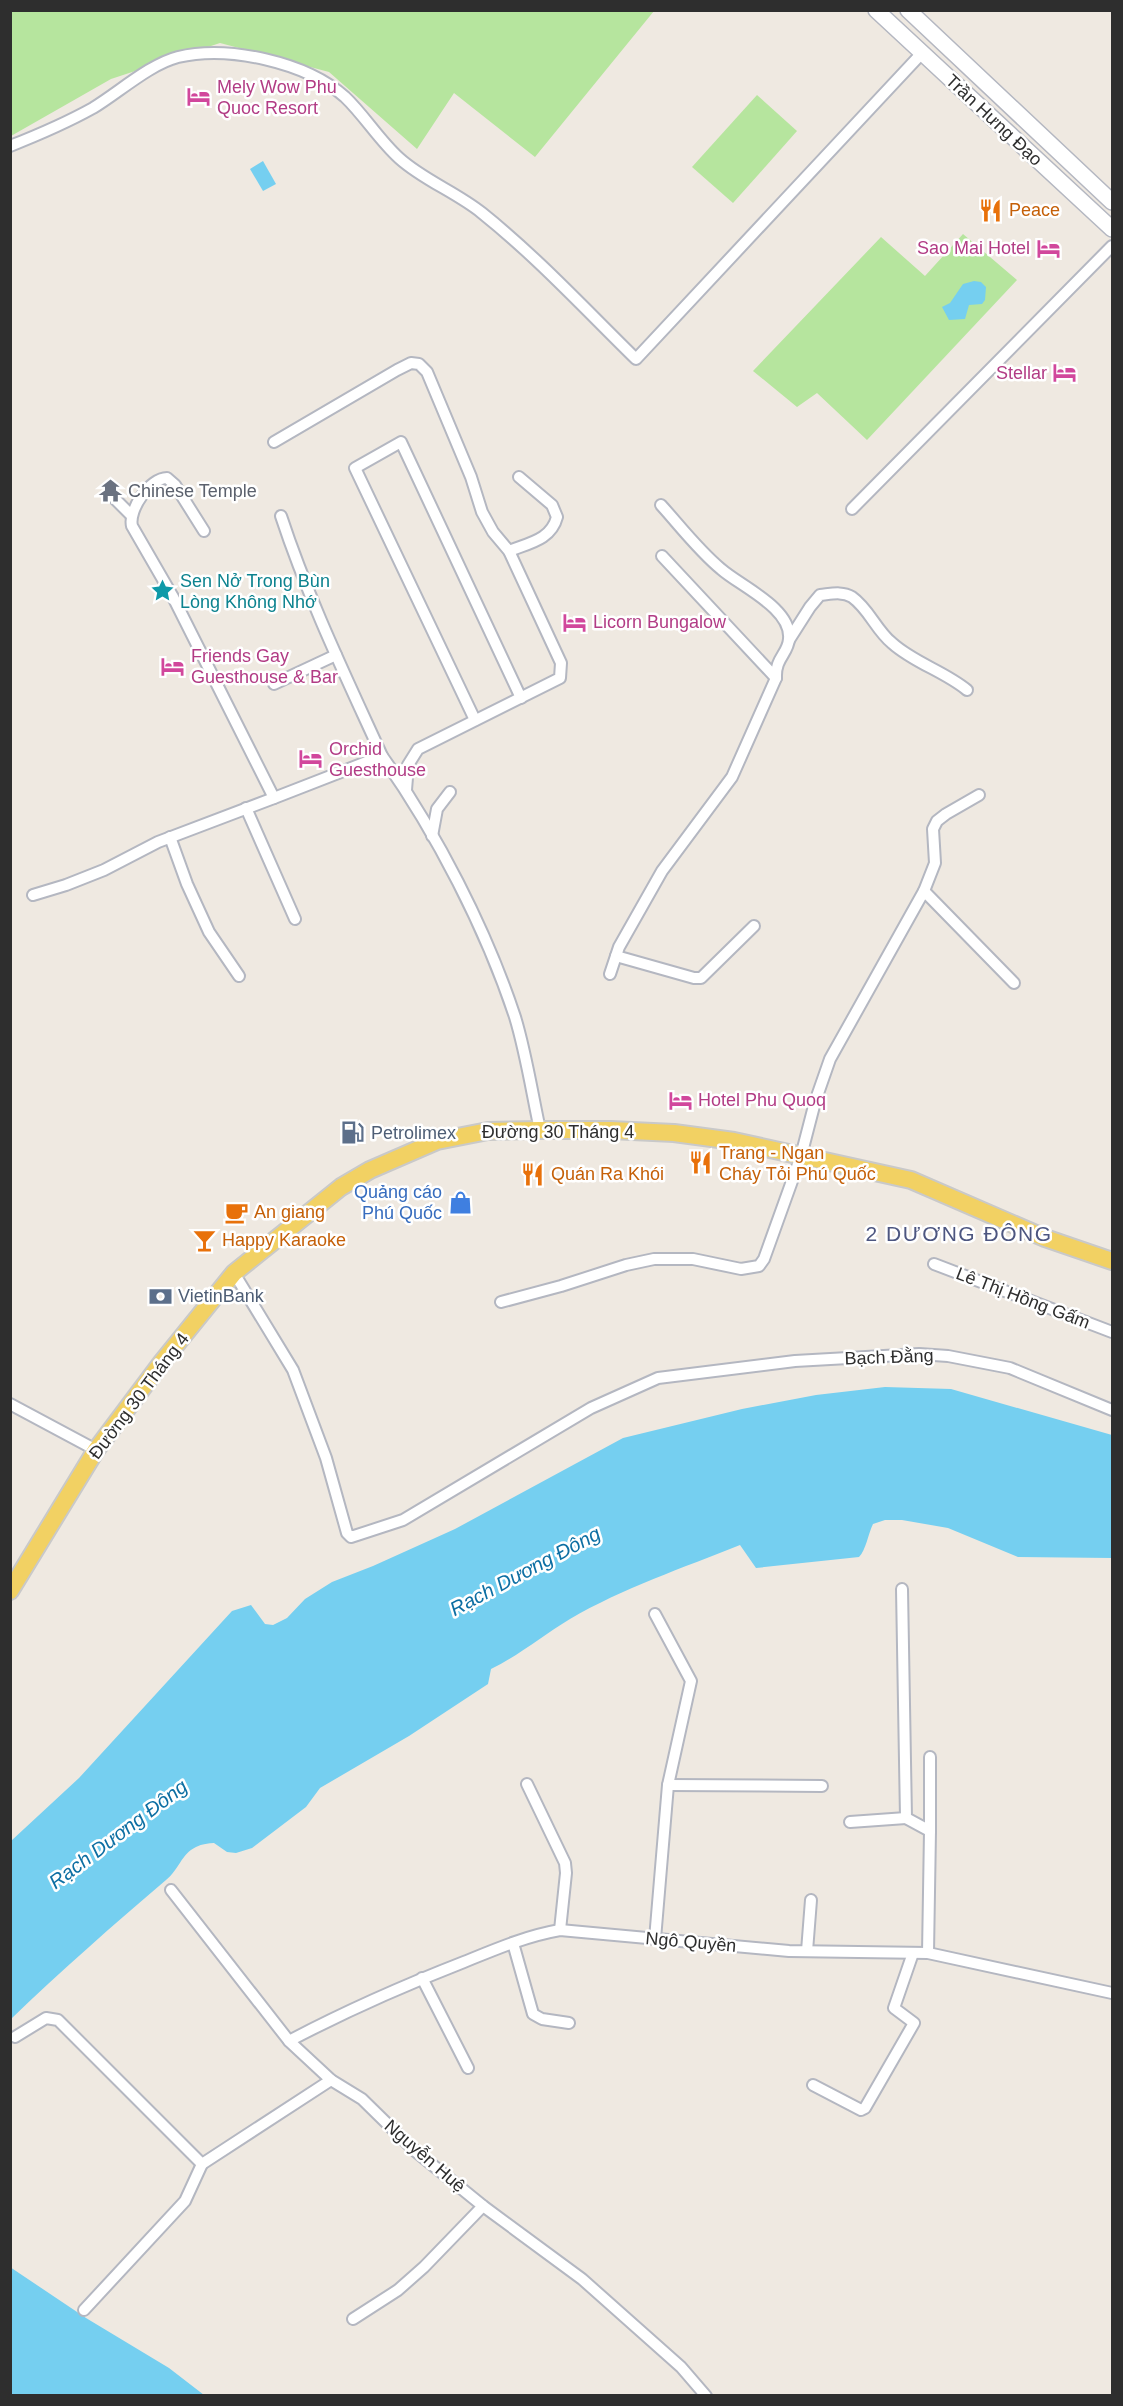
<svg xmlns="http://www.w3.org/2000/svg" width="1123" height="2406" font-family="Arial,sans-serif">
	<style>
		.green { fill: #b6e59e }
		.water { fill: #75cff0 }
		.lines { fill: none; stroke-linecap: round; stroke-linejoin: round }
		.street-casing { stroke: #b4b7c1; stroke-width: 14 }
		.secondary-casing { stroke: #b4b7c1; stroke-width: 18 }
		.primary-casing { stroke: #c9c9c9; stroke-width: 20 }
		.street { stroke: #fff; stroke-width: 10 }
		.secondary { stroke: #fff; stroke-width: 15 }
		.primary { stroke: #f2d163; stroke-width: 16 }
		.labels { text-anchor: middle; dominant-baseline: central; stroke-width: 5; stroke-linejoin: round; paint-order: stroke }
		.hotel-label { font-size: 18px; fill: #b23c85; stroke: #fff; text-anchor: start }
		.street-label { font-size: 18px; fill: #2e2e2e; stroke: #fff }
		.food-label { font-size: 18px; fill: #c56008; stroke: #fff; text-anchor: start }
		.worship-label { font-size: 18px; fill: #5b616d; stroke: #fff; text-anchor: start }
		.culture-label { font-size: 18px; fill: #0d838f; stroke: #fff; text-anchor: start }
		.service-label { font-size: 18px; fill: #4e5e75; stroke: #fff; text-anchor: start }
		.shop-label { font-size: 18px; fill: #366cbe; stroke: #fff; text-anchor: end }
		.water-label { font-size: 20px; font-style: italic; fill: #0d6fa3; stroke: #fff }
		.quarter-label { font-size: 21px; letter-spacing: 1.5px; fill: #4d5680; stroke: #fff }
	</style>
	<rect width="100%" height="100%" fill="#efe9e1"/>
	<g class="green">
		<polygon points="11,11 654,11 535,157 454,93 417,149 329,72 220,43 111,79 11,136"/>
		<polygon points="757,95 797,131 733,203 692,167"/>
		<polygon points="963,234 1017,280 867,440 817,393 797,407 753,371 881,237 925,276"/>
	</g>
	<g class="water">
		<polygon points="263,161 276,184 263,191 250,169"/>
		<polygon points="974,281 981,282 986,287 985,300 982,304 969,305 965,319 949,320 942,307 950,303 963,284"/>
		<path d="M885,1387L951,1389L1112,1435V1558L1018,1557L948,1528L902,1520H885L873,1524C868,1534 866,1550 859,1557L756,1568L740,1545C683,1568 623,1588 570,1619C543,1635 520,1655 491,1669L488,1684L409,1736L320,1788L306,1807L252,1848L236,1853L227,1852L214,1843C209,1843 202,1844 196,1847C181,1854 179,1870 166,1880C113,1925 61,1971 11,2019V1841L79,1778L232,1611L251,1605L265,1624L273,1625L287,1618L305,1599L332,1582L373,1566L455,1529L623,1438L742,1409L816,1395Z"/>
		<polygon points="10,2267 86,2318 169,2368 204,2395 11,2395"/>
	</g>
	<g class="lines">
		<defs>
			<g id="street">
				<path d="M10,146C38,135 66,123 93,108C118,93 150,64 178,57C228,45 306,62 345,97C364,115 379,140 399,158C423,180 456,192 482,213C537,257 586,310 636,359L922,53"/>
				<polyline points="274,442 397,370 411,363 419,364 427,372 471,477 482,512 493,532 509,551 561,663 560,678 418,749 408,765 406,790"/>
				<polyline points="111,495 131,515"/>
				<polyline points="852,509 1112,246"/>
				<path d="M281,516C308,598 346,677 382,756"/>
				<path d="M204,531L175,485L167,478C150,478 128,510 132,526L173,597L274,798L382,756C436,832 486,929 515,1017C526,1053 532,1093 540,1130"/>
				<path d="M509,551C529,543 551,540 557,517L552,505L519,477"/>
				<polyline points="662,556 776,678"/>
				<path d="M789,640L810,607L820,595C831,594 842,591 852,597C869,609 876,630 892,643C914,663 944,671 967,690"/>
				<polyline points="274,684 336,655"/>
				<polyline points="475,720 355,468 401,442 521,698"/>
				<polyline points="246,808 295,919"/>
				<polyline points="432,836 437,809 450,792"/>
				<polyline points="170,837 187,884 209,932 239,976"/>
				<polyline points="924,891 935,863 933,829 937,821 946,814 979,795"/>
				<polyline points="33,895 66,885 104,870 158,842 274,798"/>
				<polyline points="616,956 694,978 701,978 754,926"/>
				<path d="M610,974L619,947L662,871L732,777L776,678C775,658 788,654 789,639C792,608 740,586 721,569C699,551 680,526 661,505"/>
				<polyline points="934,1264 1112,1332"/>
				<polyline points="234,1273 293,1370 326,1458 347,1533 351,1537 403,1520 591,1408 658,1378 795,1361 919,1354 948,1356 1010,1368 1112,1410"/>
				<polyline points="501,1302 561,1286 626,1265 654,1259 693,1259 741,1269 759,1266 764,1259 801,1156 815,1102 830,1059 924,891 1014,983"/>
				<polyline points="10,1404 96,1450"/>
				<polyline points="902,1589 906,1818 930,1831 928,1953"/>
				<polyline points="655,1614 691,1681 668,1785 655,1939"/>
				<polyline points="527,1784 565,1863 566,1873 560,1930"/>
				<polyline points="668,1785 822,1786"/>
				<polyline points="850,1822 906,1818"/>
				<polyline points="930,1831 930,1757"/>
				<polyline points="171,1890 289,2041 331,2080 362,2099 414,2150 483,2206 582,2279 681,2367 706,2396"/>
				<polyline points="513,1943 533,2014 542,2019 569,2023"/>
				<polyline points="807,1951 811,1900"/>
				<polyline points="422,1978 468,2068"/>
				<polyline points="15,2037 46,2018 58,2020 202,2164 331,2080"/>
				<path d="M289,2041C346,2011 405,1985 464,1962C496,1949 526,1936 560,1930L789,1951L928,1953L1112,1993"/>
				<polyline points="813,2085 861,2110 865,2108 914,2023 894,2008 913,1953"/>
				<polyline points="84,2310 185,2201 202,2164"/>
				<polyline points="353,2319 398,2290 424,2267 483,2206"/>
			</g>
			<g id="secondary">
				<polyline points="876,10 1112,229"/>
				<polyline points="908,10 1112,202"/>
			</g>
			<polyline id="primary" points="10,1591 96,1450 162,1362 234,1273 341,1187 370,1170 437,1141 488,1131 540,1130 611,1130 674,1133 734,1141 911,1180 1045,1238 1112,1261"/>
		</defs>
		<use href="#street" class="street-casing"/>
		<use href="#secondary" class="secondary-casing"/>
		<use href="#primary" class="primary-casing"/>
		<use href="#street" class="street"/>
		<use href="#secondary" class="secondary"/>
		<use href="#primary" class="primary"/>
	</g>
	<defs>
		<symbol id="hotel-bare" viewBox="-9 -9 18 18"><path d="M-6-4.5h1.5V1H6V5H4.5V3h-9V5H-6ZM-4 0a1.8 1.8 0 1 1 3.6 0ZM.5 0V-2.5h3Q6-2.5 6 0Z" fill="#d1479c" stroke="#fff" stroke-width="2.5" paint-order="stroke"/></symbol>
		<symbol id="restaurant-bare" viewBox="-9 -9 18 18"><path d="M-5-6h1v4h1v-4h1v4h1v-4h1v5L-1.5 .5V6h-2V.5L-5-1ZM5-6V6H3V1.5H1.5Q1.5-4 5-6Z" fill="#e8710a" stroke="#fff" stroke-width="2.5" paint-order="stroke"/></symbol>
		<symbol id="temple-bare" viewBox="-9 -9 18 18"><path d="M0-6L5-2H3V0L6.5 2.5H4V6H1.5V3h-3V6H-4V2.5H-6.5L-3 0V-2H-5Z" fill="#6b7280" stroke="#fff" stroke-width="2.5" paint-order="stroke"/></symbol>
		<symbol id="sight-bare" viewBox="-9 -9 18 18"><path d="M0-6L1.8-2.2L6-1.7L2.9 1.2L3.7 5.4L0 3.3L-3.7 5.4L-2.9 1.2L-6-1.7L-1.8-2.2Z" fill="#0f9aa8" stroke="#fff" stroke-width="2.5" paint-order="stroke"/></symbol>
		<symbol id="fuel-bare" viewBox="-9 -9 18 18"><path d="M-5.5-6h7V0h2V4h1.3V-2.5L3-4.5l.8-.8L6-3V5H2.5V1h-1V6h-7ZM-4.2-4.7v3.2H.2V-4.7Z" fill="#5c6f8a" stroke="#fff" stroke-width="2.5" paint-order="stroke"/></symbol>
		<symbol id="shop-bare" viewBox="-9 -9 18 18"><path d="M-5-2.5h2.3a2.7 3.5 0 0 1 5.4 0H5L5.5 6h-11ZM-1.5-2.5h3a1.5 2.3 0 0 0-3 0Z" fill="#3f7fe0" stroke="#fff" stroke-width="2.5" paint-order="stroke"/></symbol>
		<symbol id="cafe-bare" viewBox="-9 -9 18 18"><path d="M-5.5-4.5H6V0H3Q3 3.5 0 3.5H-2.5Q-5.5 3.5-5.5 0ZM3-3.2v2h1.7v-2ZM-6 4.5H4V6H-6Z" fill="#e8710a" stroke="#fff" stroke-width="2.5" paint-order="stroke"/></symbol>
		<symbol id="bar-bare" viewBox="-9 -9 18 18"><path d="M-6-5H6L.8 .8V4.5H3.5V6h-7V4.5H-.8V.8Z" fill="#e8710a" stroke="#fff" stroke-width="2.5" paint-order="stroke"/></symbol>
		<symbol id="bank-bare" viewBox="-9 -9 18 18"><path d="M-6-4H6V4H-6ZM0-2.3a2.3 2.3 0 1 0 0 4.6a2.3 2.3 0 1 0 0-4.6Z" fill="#5c6f8a" stroke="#fff" stroke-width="2.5" paint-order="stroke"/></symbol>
	</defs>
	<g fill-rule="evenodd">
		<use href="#hotel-bare" x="182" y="80" width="33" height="33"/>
		<use href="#restaurant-bare" x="974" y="194" width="33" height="33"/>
		<use href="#hotel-bare" x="1032" y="232" width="33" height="33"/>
		<use href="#hotel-bare" x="1048" y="356" width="33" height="33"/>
		<use href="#temple-bare" x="94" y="474" width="33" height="33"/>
		<use href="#sight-bare" x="146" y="574" width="33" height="33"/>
		<use href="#hotel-bare" x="558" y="606" width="33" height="33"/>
		<use href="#hotel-bare" x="156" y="650" width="33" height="33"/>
		<use href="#hotel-bare" x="294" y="742" width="33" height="33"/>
		<use href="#hotel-bare" x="664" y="1084" width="33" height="33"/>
		<use href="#fuel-bare" x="336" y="1116" width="33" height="33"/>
		<use href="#restaurant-bare" x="684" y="1146" width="33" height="33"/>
		<use href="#restaurant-bare" x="516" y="1158" width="33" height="33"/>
		<use href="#shop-bare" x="444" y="1186" width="33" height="33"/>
		<use href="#cafe-bare" x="220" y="1196" width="33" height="33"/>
		<use href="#bar-bare" x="188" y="1224" width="33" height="33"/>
		<use href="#bank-bare" x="144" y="1280" width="33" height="33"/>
	</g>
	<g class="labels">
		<g class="hotel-label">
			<text x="217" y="87">Mely Wow Phu<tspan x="217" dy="21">Quoc Resort</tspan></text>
			<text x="1030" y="248" text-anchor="end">Sao Mai Hotel</text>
			<text x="1047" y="373" text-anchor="end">Stellar</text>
			<text x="593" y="622">Licorn Bungalow</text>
			<text x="191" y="656">Friends Gay<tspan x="191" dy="21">Guesthouse &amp; Bar</tspan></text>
			<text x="329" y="749">Orchid<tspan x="329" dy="21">Guesthouse</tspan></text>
			<text x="698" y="1100">Hotel Phu Quoq</text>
		</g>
		<g class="street-label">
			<text transform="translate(994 120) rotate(43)">Trần Hưng Đạo</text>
			<text x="558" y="1132">Đường 30 Tháng 4</text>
			<text transform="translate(1023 1298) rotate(21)">Lê Thị Hồng Gấm</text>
			<text transform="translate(889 1357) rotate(-2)">Bạch Đằng</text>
			<text transform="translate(139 1396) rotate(-53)">Đường 30 Tháng 4</text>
			<text transform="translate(691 1942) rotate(5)">Ngô Quyền</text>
			<text transform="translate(425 2156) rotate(41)">Nguyễn Huệ</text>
		</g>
		<g class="food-label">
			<text x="1009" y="210">Peace</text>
			<text x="719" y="1153">Trang - Ngan<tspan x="719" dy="21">Cháy Tỏi Phú Quốc</tspan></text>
			<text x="551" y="1174">Quán Ra Khói</text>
			<text x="254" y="1212">An giang</text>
			<text x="222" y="1240">Happy Karaoke</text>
		</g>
		<g class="worship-label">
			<text x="128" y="491">Chinese Temple</text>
		</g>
		<g class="culture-label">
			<text x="180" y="581">Sen Nở Trong Bùn<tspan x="180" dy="21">Lòng Không Nhớ</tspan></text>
		</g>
		<g class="service-label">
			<text x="371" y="1133">Petrolimex</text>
			<text x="178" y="1296">VietinBank</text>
		</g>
		<g class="shop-label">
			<text x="442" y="1192">Quảng cáo<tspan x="442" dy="21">Phú Quốc</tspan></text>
		</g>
		<g class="water-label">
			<text transform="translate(525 1571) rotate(-28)">Rạch Dương Đông</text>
			<text transform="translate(118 1834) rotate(-37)">Rạch Dương Đông</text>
		</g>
		<g class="quarter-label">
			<text x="959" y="1233">2 DƯƠNG ĐÔNG</text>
		</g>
	</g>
	<rect width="1123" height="2406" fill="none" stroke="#2e2e2e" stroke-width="24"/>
</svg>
